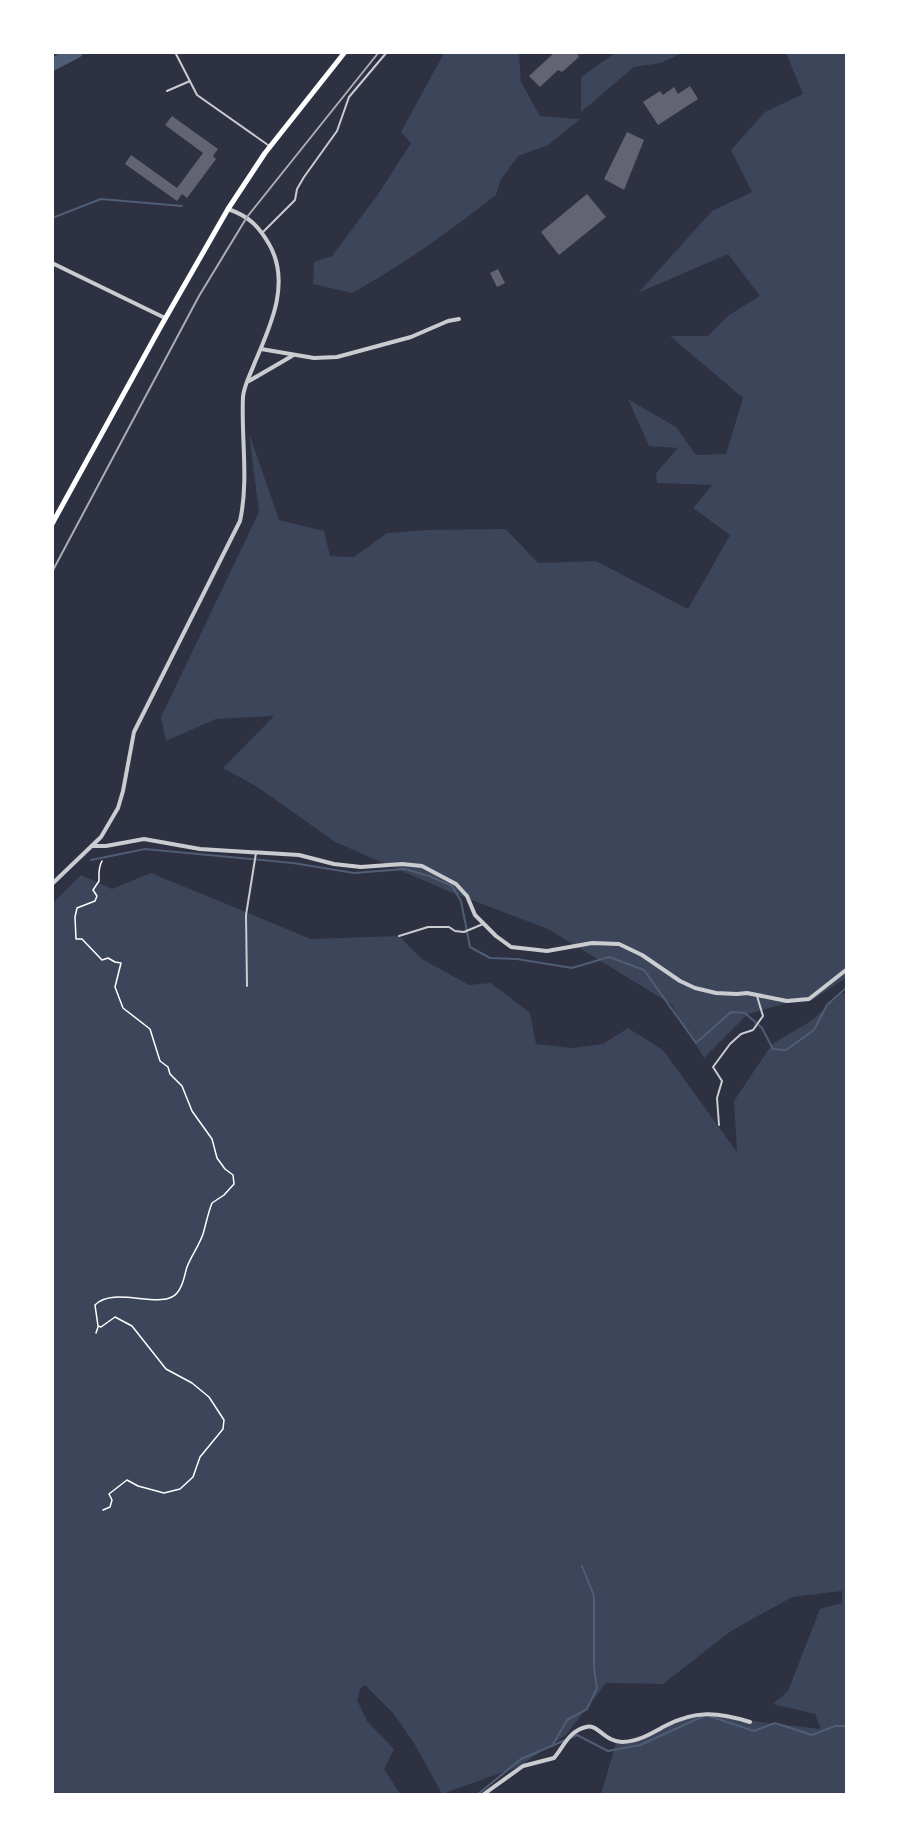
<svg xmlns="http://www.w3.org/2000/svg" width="899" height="1847" font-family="Figtree,sans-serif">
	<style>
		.green { fill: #3c4559 }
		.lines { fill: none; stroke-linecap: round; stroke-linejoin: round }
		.stream { stroke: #4f5d75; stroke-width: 2 }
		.river { stroke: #4f5d75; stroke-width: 12 }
		.building { fill: #626471 }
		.path { stroke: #fff; stroke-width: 1.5 }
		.service { stroke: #caccd0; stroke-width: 2 }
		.minor { stroke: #caccd0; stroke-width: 4 }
		.secondary { stroke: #fff; stroke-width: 5 }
		.rail { stroke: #abadb3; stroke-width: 2 }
	</style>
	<rect width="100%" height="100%" fill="#2d3142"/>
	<g class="green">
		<path d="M444,53H519L521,82L540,116L580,119L548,145L518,156L500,181L496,195C450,231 403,265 352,293L313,284L314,262L332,256L379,193L411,143L401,132Z"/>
		<polygon points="615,53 682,53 661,63 634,67 581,112 581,77"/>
		<polygon points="786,53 846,53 846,978 812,1000 787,1003 748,1014 704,1058 671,1004 548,929 448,891 335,842 259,788 223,768 274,716 216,719 166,741 161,717 259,512 249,433 279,520 324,531 330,556 354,557 387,533 426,530 506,529 538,563 596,561 688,609 730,535 693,508 712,485 657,483 656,473 678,448 649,446 628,399 676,427 696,455 726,454 743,398 670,336 708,336 729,315 760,296 728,254 638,293 712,211 752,192 731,150 765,112 803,94"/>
		<polygon points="151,873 311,939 399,936 422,959 469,985 491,983 530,1013 536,1044 572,1048 603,1044 628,1028 663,1050 737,1152 734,1101 772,1044 811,1021 841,994 846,993 846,1794 601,1794 616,1743 660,1730 684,1717 707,1712 759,1722 821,1729 815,1714 773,1704 788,1691 820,1609 842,1603 842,1591 792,1597 731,1631 663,1684 606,1683 566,1735 518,1767 442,1794 414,1743 393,1713 365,1685 360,1689 357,1700 367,1721 394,1749 384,1769 400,1794 53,1794 53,903 81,875 112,889"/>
	</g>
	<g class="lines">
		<g class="stream">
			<polyline points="52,59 63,52"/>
			<polyline points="52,218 101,199 182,206"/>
			<polyline points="91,860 145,849 293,863 354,873 405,869 429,876 452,886 461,901 470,947 490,958 517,959 572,968 609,957 644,970 696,1043 731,1012 745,1013 762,1028 773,1049 786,1050 814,1030 827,1005 846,988"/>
			<polyline points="709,1716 754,1731 775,1723 812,1735 835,1726 846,1726"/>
			<polyline points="552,1746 567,1720 587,1709 597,1688 594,1668 594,1596 582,1566"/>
			<polyline points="478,1794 521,1759 577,1735 608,1751 640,1745 704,1716"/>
		</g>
		<polyline class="river" points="52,65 77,52"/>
	</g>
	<g class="building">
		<polygon points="555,52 577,52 579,57 562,72 558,70 540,87 529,76"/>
		<polygon points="690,86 698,99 658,125 643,102 660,91 663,95 674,87 678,94"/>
		<polygon points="172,116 218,149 213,156 216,159 187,198 182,194 177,201 125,164 131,155 177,188 203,153 165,125"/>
		<polygon points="627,132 644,140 624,190 604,179"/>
		<polygon points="587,194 606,217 559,255 541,232"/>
		<polygon points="498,269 505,283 497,287 490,273"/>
	</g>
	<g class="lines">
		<g class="path">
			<path d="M102,861C98,868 99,873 99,881L93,890L97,896L95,901L77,908L75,917L76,939H82L102,960L108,958L115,962L121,963L115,987L123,1008L150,1029L160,1061L168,1067L170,1074L182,1086L192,1111L212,1139L217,1158L225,1169L233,1175L234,1184L224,1195L212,1203C208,1213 206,1224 203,1234C199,1246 191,1256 187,1267C184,1276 184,1285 177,1293C163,1311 113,1285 95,1305L98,1326L101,1327L115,1317L132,1326L166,1369L192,1383L209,1397L224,1420L223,1429L200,1457L193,1477L180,1489L164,1493L138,1486L127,1480L109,1494L112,1500L110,1507L103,1510"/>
			<polyline points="96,1333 98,1327"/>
		</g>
		<g class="service">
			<polyline points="175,52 197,95 268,145"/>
			<polyline points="167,91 190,81"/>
			<polyline points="262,233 295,200 297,189 304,177 337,131 349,97 387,52"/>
			<polyline points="399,936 428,927 449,927 455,931 464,932 483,924"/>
			<polyline points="247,986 246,915 256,853"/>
			<polyline points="719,1125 717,1098 722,1081 713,1067 730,1044 741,1034 753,1030 763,1016 757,996"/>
		</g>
		<g class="minor">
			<polyline points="52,263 165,318"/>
			<polyline points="261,349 314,358 337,357 411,337 448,321 459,319"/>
			<polyline points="249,381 292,356"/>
			<polyline points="92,846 106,846 144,839 200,849 299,855 334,864 361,867 402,864 422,866 456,884 467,896 475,915 496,936 511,947 547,951 592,943 619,944 642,955 680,981 695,988 716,993 737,994 747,993 787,1001 809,999 846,970"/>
			<path d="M52,884L101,837L118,808L123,791L134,732L240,521C249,480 241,438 243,397C244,385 251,373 255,362C271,325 291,282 269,244C258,225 248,216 228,209"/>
			<path d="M484,1794L523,1766L554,1758C564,1746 569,1731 586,1727C597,1723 605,1742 622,1742C638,1742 652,1733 665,1726C695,1710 718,1712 750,1722"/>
		</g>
		<polyline class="secondary" points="52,524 161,326 228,209 265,153 345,52"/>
		<polyline class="rail" points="52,572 199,296 247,217 379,52"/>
	</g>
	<rect width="899" height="1847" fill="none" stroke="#ffffff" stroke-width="108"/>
</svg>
